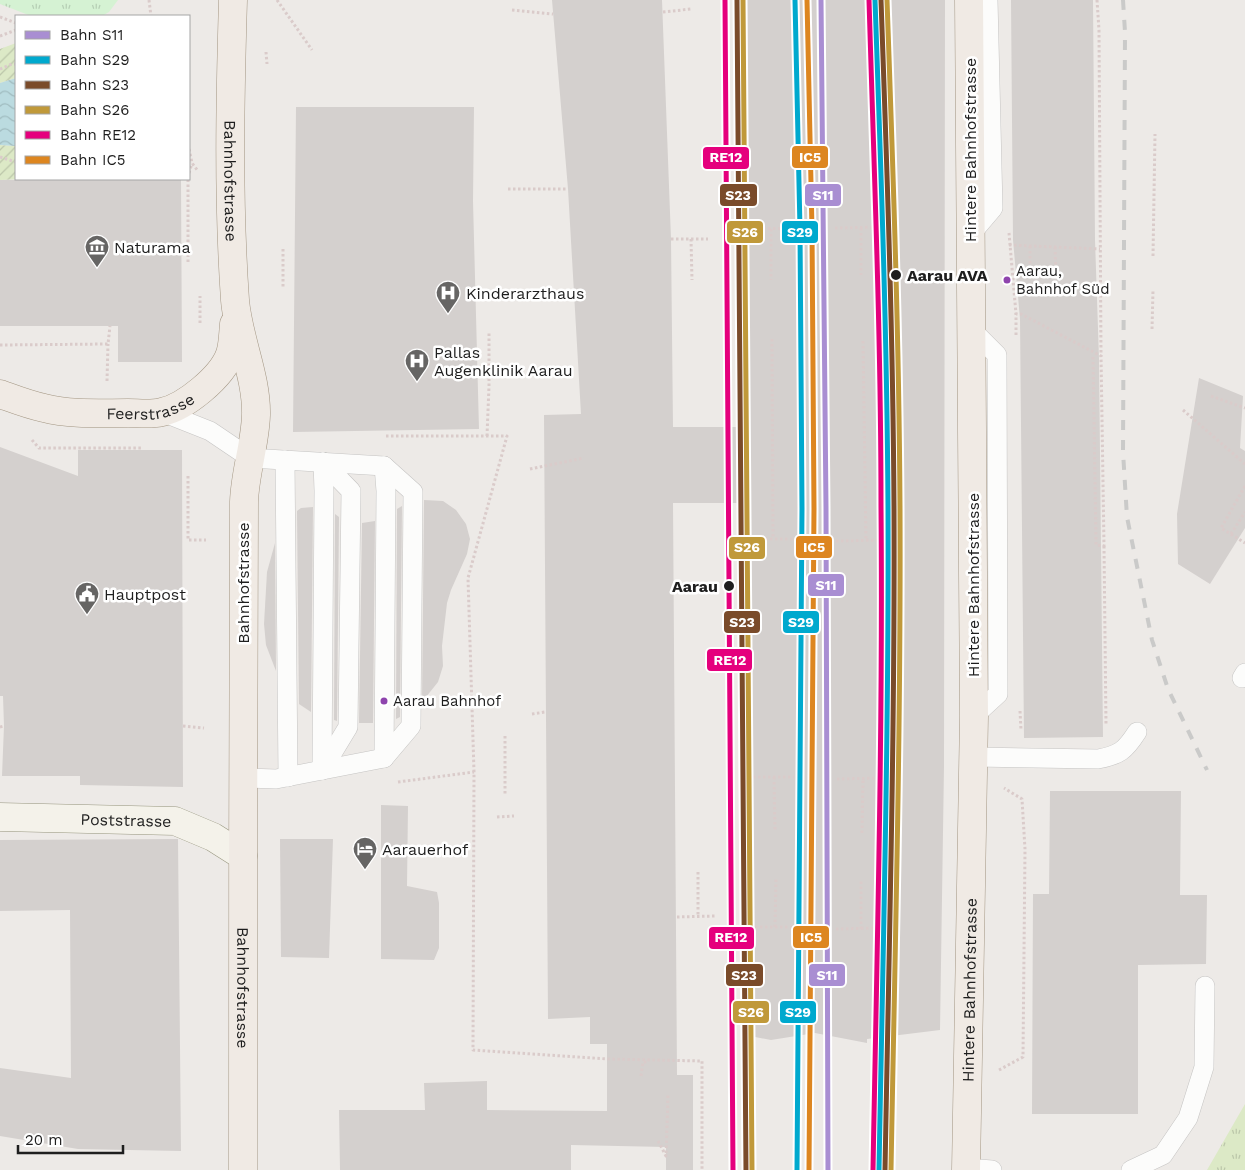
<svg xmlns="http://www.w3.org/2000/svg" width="1245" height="1170" font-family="'Work Sans',sans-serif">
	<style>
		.grass { fill: url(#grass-tufts) }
		.park { fill: url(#park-tufts) }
		.garden { fill: url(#garden-furrows) }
		.water { fill: url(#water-waves) }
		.building { fill: #d4d0ce }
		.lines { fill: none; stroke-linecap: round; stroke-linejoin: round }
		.lane-casing { stroke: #c5c4c3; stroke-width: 20 }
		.secondary-casing { stroke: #97967f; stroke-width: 29 }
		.primary-casing { stroke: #a39683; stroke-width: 29 }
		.path { stroke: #dacbca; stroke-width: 3; stroke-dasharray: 2.5 2.5; stroke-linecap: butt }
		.lane { stroke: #fcfcfb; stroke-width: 19 }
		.secondary { stroke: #f4f2ea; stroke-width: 28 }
		.primary { stroke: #f0eae4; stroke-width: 28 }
		.rail { stroke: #cacac9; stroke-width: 4; stroke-dasharray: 10 10; stroke-linecap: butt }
		.rail-1-casing { stroke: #fff; stroke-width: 9 }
		.rail-2-casing { stroke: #fff; stroke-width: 9 }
		.rail-3-casing { stroke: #fff; stroke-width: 9 }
		.rail-4-casing { stroke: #fff; stroke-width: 9 }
		.rail-5-casing { stroke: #fff; stroke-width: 9 }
		.rail-6-casing { stroke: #fff; stroke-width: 9 }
		.rail-1 { stroke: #a98ed2; stroke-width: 5 }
		.rail-2 { stroke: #00a9ce; stroke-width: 5 }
		.rail-3 { stroke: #7a4b2a; stroke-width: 5 }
		.rail-4 { stroke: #c0993a; stroke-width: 5 }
		.rail-5 { stroke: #e5007d; stroke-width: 5 }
		.rail-6 { stroke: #dd8620; stroke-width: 5 }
		.stop-dot { fill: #1e1e1e; stroke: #fff; stroke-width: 2 }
		.bus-dot { fill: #8e44ad; stroke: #fff; stroke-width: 2 }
		.labels { text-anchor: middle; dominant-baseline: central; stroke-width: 5; stroke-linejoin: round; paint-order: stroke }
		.bus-label { font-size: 15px; fill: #1e1e1e; stroke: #fff; text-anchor: start }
		.street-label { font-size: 16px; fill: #1e1e1e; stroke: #fff }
		.poi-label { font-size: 16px; fill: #1e1e1e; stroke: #fff; text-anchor: start }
		.stop-label { font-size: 16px; font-weight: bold; fill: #1e1e1e; stroke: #fff; text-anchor: start }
		.line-badge { stroke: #fff; stroke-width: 2 }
		.badge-label { font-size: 14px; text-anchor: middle; font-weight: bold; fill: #fff }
	</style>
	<defs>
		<pattern id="grass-tufts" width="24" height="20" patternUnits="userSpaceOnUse" patternTransform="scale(1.25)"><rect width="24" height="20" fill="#dce9c6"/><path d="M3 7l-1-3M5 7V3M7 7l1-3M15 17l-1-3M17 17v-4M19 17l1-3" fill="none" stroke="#bcc7aa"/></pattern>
		<pattern id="park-tufts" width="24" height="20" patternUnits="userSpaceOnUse" patternTransform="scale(1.25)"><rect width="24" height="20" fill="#d5f2d3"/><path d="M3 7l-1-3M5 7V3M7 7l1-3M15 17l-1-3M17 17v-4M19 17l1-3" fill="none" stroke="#b6cfb5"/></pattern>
		<pattern id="garden-furrows" width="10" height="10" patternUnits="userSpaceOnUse" patternTransform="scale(1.25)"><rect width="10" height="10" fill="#dce9c6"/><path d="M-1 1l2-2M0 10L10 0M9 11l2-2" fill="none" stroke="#bcc7aa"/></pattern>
		<pattern id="water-waves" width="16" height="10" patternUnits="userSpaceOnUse" patternTransform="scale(1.25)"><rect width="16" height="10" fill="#bbdbe0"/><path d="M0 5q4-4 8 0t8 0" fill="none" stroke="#a0bcc0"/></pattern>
	</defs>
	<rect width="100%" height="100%" fill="#edeae7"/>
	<polygon class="grass" points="1245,1104 1245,1170 1207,1170"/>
	<polygon class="park" points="0,0 118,0 109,12 102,16 31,16 0,4"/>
	<g class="garden">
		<polygon points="16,43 16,78 0,83 0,49"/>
		<polygon points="0,145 16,146 16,179 24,179 0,180"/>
	</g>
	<polygon class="water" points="16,78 16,146 0,145 0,83"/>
	<g class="building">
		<polygon points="552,0 662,0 671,239 673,427 746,427 742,0 945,0 944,766 940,1030 867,1039 867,1043 815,1033 771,1040 750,1036 750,778 746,503 673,503 677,1075 693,1075 693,1170 666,1170 666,1147 571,1145 571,1170 340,1170 339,1110 425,1110 424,1083 487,1081 487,1110 607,1111 607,1044 590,1044 590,1017 548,1019 544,415 581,414 568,189"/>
		<polygon points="1011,0 1093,0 1095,240 1099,358 1103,737 1024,738 1020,319 1013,240"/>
		<polygon points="296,107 474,107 473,201 479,429 293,432"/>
		<polygon points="181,179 182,362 118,362 118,326 0,326 0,180"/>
		<polygon points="1199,378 1243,396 1240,448 1245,451 1245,528 1210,584 1178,564 1177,514"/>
		<polygon points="0,447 78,476 78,450 182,450 183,787 80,785 80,776 2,776 4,726 3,696 0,696"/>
		<polygon points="424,500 443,501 456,510 466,524 470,539 467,554 451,590 447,603 442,646 443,666 438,682 422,702"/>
		<polygon points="402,506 400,717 396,719 397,509"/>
		<polygon points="313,507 311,712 299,704 297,511 301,508"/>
		<polygon points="335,514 339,517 337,721 334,720"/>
		<polygon points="375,521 373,723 359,723 362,523"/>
		<polygon points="275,543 276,671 266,645 264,624 267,572"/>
		<polygon points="1050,791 1181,791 1180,895 1207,895 1206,964 1138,965 1138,1114 1032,1114 1033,894 1049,894"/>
		<polygon points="381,805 408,806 407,886 437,892 439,903 439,948 434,960 381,959"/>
		<polygon points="178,839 181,1151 78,1149 0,1136 0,1068 71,1078 70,910 0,911 0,840"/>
		<polygon points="280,839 333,839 329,958 281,957"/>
	</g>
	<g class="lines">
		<defs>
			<g id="lane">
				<polyline points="970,235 993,208 988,0"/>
				<polyline points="971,329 997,355 998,694 974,716"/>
				<polyline points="162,412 210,431 250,458 384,466 413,492 411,726 384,758 276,779 243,778"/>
				<polyline points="285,460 288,777"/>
				<polyline points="1242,678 1245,673"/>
				<path d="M974,757L1098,759C1119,755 1125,751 1137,732"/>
				<polyline points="384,758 386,491 384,466"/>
				<polyline points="322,770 348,727 351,491 323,462"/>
				<polyline points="322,770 324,491 323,462"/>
				<polyline points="966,1168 992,1170"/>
				<polyline points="1131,1170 1163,1155 1188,1118 1204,1067 1205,986"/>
			</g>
			<g id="secondary">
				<path id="s1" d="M0,817L175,821L213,837L243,856"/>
			</g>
			<g id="primary">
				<path id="s2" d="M233,0C230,100 228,200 235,300C238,338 257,377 256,415C255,445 245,472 244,502C242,725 244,947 243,1170"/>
				<path id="s3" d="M0,394C14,399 29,405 44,408C71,415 100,413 128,413C138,413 151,415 162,412C185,407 222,377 230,354C233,345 233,334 234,324"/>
				<path id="s4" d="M966,1170L974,716L969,0"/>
			</g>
		</defs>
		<use href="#lane" class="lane-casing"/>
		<use href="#secondary" class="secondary-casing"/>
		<use href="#primary" class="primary-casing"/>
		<g class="path">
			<polyline points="149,0 151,16"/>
			<polyline points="277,0 312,50"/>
			<polyline points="1097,0 1099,30 1101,356"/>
			<polyline points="512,10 553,14"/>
			<polyline points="663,12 691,9"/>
			<polyline points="0,17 16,23"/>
			<polyline points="0,36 16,30"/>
			<polyline points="266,52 267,64"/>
			<polyline points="0,69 12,64 16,64"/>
			<polyline points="189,149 192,163 198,171"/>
			<polyline points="0,157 16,162"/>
			<polyline points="189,173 192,163"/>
			<polyline points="60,179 60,180"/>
			<polyline points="508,189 568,189"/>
			<polyline points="748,228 797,229"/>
			<polyline points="835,228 882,227"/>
			<polyline points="861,228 861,275"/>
			<polyline points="771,229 771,280"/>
			<polyline points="1009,233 1016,314"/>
			<polyline points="671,239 708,239"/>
			<polyline points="691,239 692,280"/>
			<polyline points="1009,245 1100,249"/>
			<polyline points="1030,246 1030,277"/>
			<polyline points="1055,247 1056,277"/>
			<polyline points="283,249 283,288"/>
			<polyline points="1153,256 1155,134"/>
			<polyline points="188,262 188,179"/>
			<polyline points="200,323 200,296"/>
			<polyline points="1152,329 1153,290"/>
			<polyline points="1016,335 1016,314 1021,314 1101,356 1104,546 1096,545 1093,355"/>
			<polyline points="772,339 773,539"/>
			<polyline points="863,341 866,541"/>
			<polyline points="0,345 108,344 110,326"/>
			<polyline points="107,381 108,344"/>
			<polyline points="1211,396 1245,408"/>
			<polyline points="1183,410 1245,464"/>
			<polyline points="386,436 507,436 468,578 474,772 473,1050 608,1059 702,1061 702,1170"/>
			<polyline points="487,436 489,386 489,332"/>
			<polyline points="32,440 39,448 143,448"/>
			<polyline points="530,469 584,458"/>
			<polyline points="188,476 188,540 206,540"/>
			<polyline points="1245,486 1221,528 1245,543"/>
			<polyline points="1231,534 1245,512"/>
			<polyline points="750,539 798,539"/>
			<polyline points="836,541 884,540"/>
			<polyline points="1104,546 1106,725"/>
			<polyline points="1020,711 1021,730"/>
			<polyline points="532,714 545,712"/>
			<polyline points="183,726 204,728"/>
			<polyline points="0,727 4,726"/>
			<polyline points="505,736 505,794"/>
			<polyline points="753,777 794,777"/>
			<polyline points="774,777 775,832"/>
			<polyline points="837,779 881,778"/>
			<polyline points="398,782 474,772"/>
			<polyline points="497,817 514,816"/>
			<polyline points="862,833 863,778"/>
			<polyline points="698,872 698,917"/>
			<polyline points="677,917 715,916"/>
			<polyline points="755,927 795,927"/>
			<polyline points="775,927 776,878"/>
			<polyline points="836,929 879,928"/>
			<polyline points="861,929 861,879"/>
			<polyline points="999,1070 1023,1057 1025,849 1022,799 1004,788"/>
			<polyline points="641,1076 643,1062 647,1062"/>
			<polyline points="658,1141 666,1156 668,1095"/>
		</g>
		<use href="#lane" class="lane"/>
		<use href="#secondary" class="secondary"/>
		<use href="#primary" class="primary"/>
		<polyline class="rail" points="1123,0 1125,32 1123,452 1127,517 1152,640 1168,689 1207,770"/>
		<defs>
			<polyline id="rail-1" points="821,0 826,507 828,1170"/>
			<g id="rail-2">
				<polyline points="795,0 800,229 802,508 797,1170"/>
				<path d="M875,0C881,169 887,337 888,506C889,727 883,949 879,1170"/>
			</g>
			<g id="rail-3">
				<polyline points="737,0 746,1170"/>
				<path d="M881,0C887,168 893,337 894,506C895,727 889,949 885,1170"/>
			</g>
			<g id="rail-4">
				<polyline points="743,0 752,1170"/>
				<path d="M887,0C893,168 899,337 900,506C901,727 895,949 891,1170"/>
			</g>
			<g id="rail-5">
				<polyline points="725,0 733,1170"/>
				<path d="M869,0C874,169 881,337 881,506C883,727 877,948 873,1170"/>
			</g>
			<polyline id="rail-6" points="807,0 812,229 814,508 809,1170"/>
		</defs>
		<use href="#rail-1" class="rail-1-casing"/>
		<use href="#rail-2" class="rail-2-casing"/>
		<use href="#rail-3" class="rail-3-casing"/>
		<use href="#rail-4" class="rail-4-casing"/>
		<use href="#rail-5" class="rail-5-casing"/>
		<use href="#rail-6" class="rail-6-casing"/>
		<use href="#rail-1" class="rail-1"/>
		<use href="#rail-2" class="rail-2"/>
		<use href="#rail-3" class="rail-3"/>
		<use href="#rail-4" class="rail-4"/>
		<use href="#rail-5" class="rail-5"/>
		<use href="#rail-6" class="rail-6"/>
	</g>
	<defs>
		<symbol id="museum-pin" viewBox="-11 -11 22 30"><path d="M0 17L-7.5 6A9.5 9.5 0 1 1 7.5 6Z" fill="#666564" stroke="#fff"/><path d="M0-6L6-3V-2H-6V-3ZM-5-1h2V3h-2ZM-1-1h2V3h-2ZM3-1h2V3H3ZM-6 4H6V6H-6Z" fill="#fff"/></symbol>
		<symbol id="hospital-pin" viewBox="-11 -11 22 30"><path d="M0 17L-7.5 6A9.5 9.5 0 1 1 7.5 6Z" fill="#666564" stroke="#fff"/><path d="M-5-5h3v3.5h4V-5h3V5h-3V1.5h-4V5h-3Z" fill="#fff"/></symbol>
		<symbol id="civic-pin" viewBox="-11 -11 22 30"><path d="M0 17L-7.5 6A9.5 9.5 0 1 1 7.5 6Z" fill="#666564" stroke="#fff"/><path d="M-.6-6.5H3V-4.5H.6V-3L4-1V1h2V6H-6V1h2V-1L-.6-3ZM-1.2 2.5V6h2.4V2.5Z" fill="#fff"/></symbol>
		<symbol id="hotel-pin" viewBox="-11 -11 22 30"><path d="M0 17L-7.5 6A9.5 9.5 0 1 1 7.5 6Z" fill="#666564" stroke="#fff"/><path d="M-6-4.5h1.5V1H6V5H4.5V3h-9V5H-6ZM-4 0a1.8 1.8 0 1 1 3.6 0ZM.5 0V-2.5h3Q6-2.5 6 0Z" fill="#fff"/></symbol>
	</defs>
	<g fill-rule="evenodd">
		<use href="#museum-pin" x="83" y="233" width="28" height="38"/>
		<use href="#hospital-pin" x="434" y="279" width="28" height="38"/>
		<use href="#hospital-pin" x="403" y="347" width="28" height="38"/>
		<use href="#civic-pin" x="73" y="580" width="28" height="38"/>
		<use href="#hotel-pin" x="351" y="835" width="28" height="38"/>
	</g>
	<g class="stop-dot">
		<circle cx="896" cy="275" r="6"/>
		<circle cx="729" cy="586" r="6"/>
	</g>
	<g class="bus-dot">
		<circle cx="1007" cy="280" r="4.5"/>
		<circle cx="384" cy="701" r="4.5"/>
	</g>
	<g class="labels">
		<g class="bus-label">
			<text x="1016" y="271">Aarau,<tspan x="1016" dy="18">Bahnhof Süd</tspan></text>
			<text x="393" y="701">Aarau Bahnhof</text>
		</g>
		<g class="street-label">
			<text transform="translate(970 150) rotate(-90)">Hintere Bahnhofstrasse</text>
			<text stroke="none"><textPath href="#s2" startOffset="181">Bahnhofstrasse</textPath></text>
			<text stroke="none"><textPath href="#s3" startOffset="154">Feerstrasse</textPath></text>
			<text transform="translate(243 583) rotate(-90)">Bahnhofstrasse</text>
			<text transform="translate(973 585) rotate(-90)">Hintere Bahnhofstrasse</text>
			<text stroke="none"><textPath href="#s1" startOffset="126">Poststrasse</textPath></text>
			<text stroke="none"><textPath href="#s2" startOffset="991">Bahnhofstrasse</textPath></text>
			<text stroke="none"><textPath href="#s4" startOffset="180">Hintere Bahnhofstrasse</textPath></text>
		</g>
		<g class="poi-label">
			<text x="114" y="247">Naturama</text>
			<text x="466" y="293">Kinderarzthaus</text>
			<text x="434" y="352">Pallas<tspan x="434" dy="18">Augenklinik Aarau</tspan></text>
			<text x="104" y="594">Hauptpost</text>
			<text x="382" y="849">Aarauerhof</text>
		</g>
		<g class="stop-label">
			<text x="907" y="275">Aarau AVA</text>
			<text x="718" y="586" text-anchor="end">Aarau</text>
		</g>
	</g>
	<g class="line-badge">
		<rect x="791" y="145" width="38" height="24" rx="5" fill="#dd8620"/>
		<rect x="702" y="146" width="48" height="24" rx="5" fill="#e5007d"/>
		<rect x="804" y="183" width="38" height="24" rx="5" fill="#a98ed2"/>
		<rect x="719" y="183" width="39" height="24" rx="5" fill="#7a4b2a"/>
		<rect x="781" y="220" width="38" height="24" rx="5" fill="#00a9ce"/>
		<rect x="726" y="220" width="38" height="24" rx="5" fill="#c0993a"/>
		<rect x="795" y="535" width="38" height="24" rx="5" fill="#dd8620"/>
		<rect x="728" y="536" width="38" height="24" rx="5" fill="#c0993a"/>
		<rect x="807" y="573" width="38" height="24" rx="5" fill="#a98ed2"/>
		<rect x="782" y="610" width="38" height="24" rx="5" fill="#00a9ce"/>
		<rect x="723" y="610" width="38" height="24" rx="5" fill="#7a4b2a"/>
		<rect x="706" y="648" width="47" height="24" rx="5" fill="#e5007d"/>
		<rect x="792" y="925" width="38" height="24" rx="5" fill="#dd8620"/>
		<rect x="708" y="926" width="47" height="24" rx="5" fill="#e5007d"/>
		<rect x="808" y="963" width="38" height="24" rx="5" fill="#a98ed2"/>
		<rect x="725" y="963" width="39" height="24" rx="5" fill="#7a4b2a"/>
		<rect x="779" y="1000" width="38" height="24" rx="5" fill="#00a9ce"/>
		<rect x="732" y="1000" width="38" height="24" rx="5" fill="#c0993a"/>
	</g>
	<g class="badge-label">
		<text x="810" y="162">IC5</text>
		<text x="726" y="162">RE12</text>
		<text x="823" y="200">S11</text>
		<text x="738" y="200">S23</text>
		<text x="800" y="237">S29</text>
		<text x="745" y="237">S26</text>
		<text x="814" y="552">IC5</text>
		<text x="747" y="552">S26</text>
		<text x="826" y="590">S11</text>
		<text x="801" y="627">S29</text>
		<text x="742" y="627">S23</text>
		<text x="730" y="665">RE12</text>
		<text x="811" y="942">IC5</text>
		<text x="731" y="942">RE12</text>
		<text x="827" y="980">S11</text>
		<text x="744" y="980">S23</text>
		<text x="798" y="1017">S29</text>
		<text x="751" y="1017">S26</text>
	</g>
	<rect x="15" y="15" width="175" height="165" fill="#ffffff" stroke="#a5a5a5"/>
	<rect x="25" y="31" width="25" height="8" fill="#a98ed2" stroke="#a5a5a5"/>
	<text x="60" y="40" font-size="15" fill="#1e1e1e">Bahn S11</text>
	<rect x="25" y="56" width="25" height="8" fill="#00a9ce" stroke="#a5a5a5"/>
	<text x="60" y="65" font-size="15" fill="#1e1e1e">Bahn S29</text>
	<rect x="25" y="81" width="25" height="8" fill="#7a4b2a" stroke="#a5a5a5"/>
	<text x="60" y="90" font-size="15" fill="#1e1e1e">Bahn S23</text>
	<rect x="25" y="106" width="25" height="8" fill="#c0993a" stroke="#a5a5a5"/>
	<text x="60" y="115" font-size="15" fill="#1e1e1e">Bahn S26</text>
	<rect x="25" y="131" width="25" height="8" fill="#e5007d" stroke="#a5a5a5"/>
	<text x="60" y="140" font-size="15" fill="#1e1e1e">Bahn RE12</text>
	<rect x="25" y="156" width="25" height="8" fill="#dd8620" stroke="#a5a5a5"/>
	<text x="60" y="165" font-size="15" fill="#1e1e1e">Bahn IC5</text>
	<path d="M18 1145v8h105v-8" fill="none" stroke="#1e1e1e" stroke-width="2.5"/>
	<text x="25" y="1145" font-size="15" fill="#1e1e1e" stroke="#ffffff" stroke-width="4" paint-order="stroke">20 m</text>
</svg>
